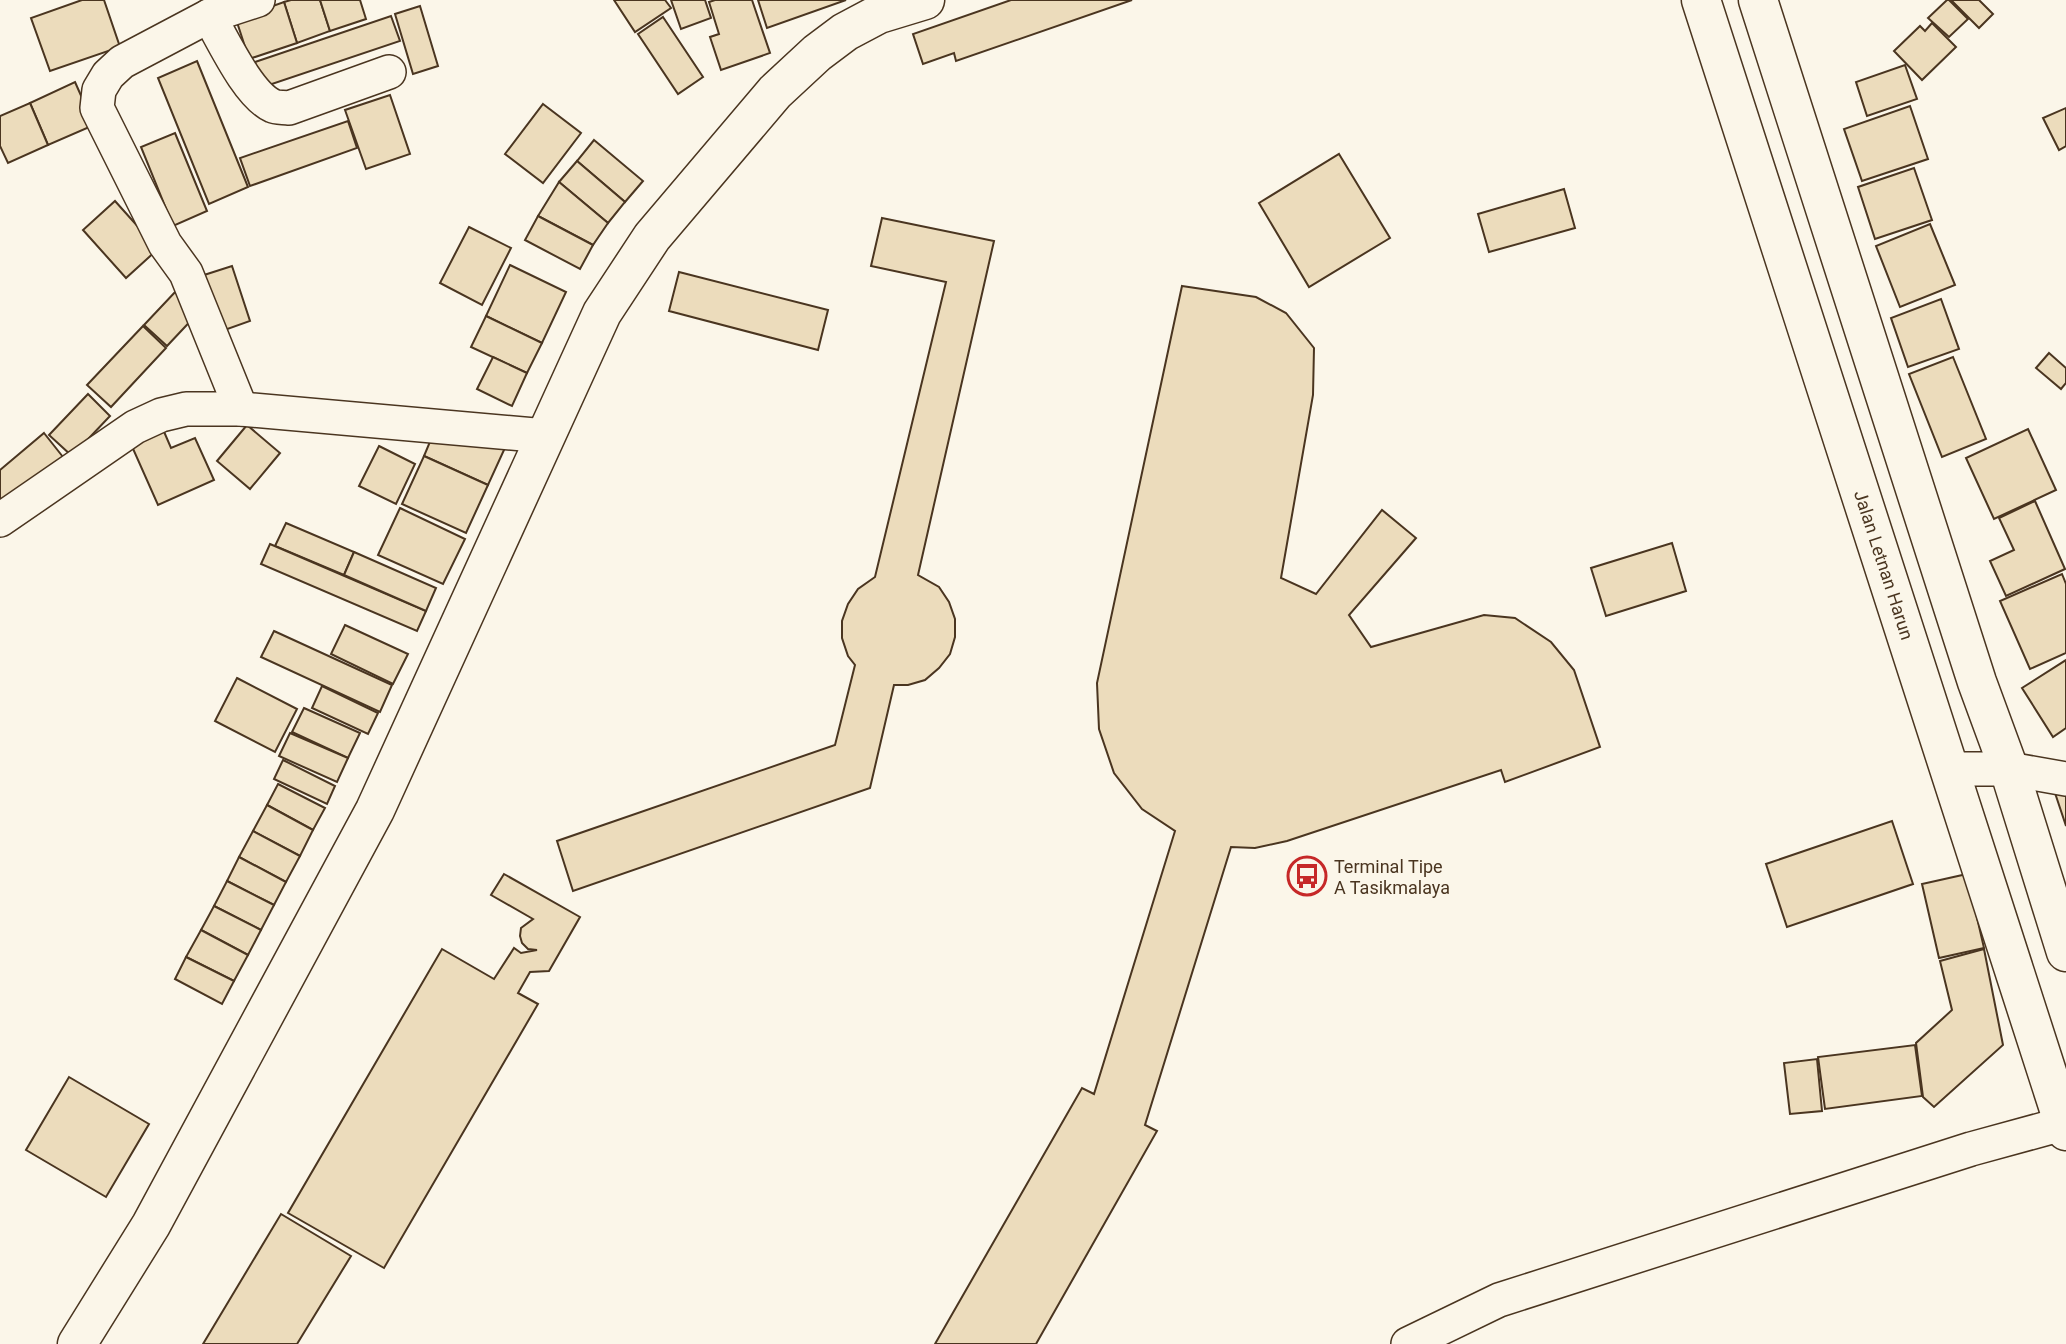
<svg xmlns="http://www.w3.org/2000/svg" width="2066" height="1344" font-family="Roboto,sans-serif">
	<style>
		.building { fill: #ecdcbc; stroke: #4a3520; stroke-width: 2 }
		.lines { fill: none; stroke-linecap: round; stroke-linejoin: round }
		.street-casing { stroke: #4a3520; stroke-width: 36 }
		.secondary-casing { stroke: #4a3520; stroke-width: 41 }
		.primary-casing { stroke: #4a3520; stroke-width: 41 }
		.street { stroke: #fbf6e9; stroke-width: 33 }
		.secondary { stroke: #fbf6e9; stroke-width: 38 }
		.primary { stroke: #fbf6e9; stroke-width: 38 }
		.labels { text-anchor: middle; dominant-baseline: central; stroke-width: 5; stroke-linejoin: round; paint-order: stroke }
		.street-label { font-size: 18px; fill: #4a3520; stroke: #fbf6e9 }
		.poi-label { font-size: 18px; fill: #4a3520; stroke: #fbf6e9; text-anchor: start }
	</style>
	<rect width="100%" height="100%" fill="#fbf6e9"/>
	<g class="building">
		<polygon points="82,0 104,0 120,47 50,71 31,18"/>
		<polygon points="291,0 320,0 330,31 297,43 284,2"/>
		<polygon points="320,0 360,0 366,19 330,31"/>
		<polygon points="614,0 665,0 671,8 635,32"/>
		<polygon points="671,0 705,0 711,18 681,29"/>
		<polygon points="715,0 752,0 770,53 721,70 710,37 719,34 709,2"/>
		<polygon points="758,0 846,0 767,28"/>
		<polygon points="1011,0 1132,0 956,61 954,53 923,64 913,34"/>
		<polygon points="1947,0 1949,0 1968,19 1949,37 1928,18"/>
		<polygon points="1951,0 1979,0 1993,14 1979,28"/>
		<polygon points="284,2 297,43 249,59 236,19"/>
		<polygon points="420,6 438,66 413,74 395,14"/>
		<polygon points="391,16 400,41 263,87 255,62"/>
		<polygon points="663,17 703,77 678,94 638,34"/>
		<polygon points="1932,23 1956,47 1922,80 1894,51 1920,26 1925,31"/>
		<polygon points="197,61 248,187 209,204 158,78"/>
		<polygon points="1905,65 1917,99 1867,116 1856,82"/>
		<polygon points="75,82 94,125 48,145 30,103"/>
		<polygon points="390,95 410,154 366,169 345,110"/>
		<polygon points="30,103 48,145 8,163 0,146 0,116"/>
		<polygon points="543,104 581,133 543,183 505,154"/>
		<polygon points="1910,106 1928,159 1862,181 1844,129"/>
		<polygon points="2066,108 2066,146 2059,150 2043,118"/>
		<polygon points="348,121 357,148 250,186 240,158"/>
		<polygon points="175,133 207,211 173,226 141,147"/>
		<polygon points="594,140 643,181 625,202 577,161"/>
		<polygon points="1339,154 1390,238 1309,287 1259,203"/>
		<polygon points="577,161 625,202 608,223 559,182"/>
		<polygon points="1914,168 1932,220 1875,239 1858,187"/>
		<polygon points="559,182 608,223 593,245 538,216"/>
		<polygon points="1564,189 1575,228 1489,252 1478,214"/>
		<polygon points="115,201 158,249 126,278 83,230"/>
		<polygon points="538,216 593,245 580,269 525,240"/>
		<polygon points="882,218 994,241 918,575 939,587 949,602 955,619 955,637 950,654 939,668 925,680 908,685 894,685 870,788 573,891 557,841 835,745 855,665 848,656 842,638 842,621 848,604 858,589 875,577 946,282 871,266"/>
		<polygon points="1930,224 1955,285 1900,307 1876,246"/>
		<polygon points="469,227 511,248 482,305 440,283"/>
		<polygon points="510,265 566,292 542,343 486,316"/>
		<polygon points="232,266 250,321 219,332 201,276"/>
		<polygon points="679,272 828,310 818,350 669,311"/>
		<polygon points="1182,286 1256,297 1286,313 1314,348 1313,395 1281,578 1316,594 1382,510 1416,538 1349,615 1371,647 1484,615 1515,618 1551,642 1574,670 1600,747 1505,782 1501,770 1287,841 1255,848 1231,847 1145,1125 1157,1131 1036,1344 935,1344 1082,1088 1094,1094 1175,831 1142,809 1114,773 1099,729 1097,683"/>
		<polygon points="177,290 199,312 167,346 144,325"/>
		<polygon points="1941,299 1959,349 1908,367 1891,318"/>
		<polygon points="486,316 542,343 527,373 471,347"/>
		<polygon points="143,326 166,348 111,407 87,385"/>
		<polygon points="2049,353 2066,368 2066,383 2061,389 2036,368"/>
		<polygon points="493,357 527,373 512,406 477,389"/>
		<polygon points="1953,357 1986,439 1942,457 1909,374"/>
		<polygon points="88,394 110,416 72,456 49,435"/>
		<polygon points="247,425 280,453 250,489 217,461"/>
		<polygon points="162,427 171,448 195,438 214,480 158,505 130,442"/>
		<polygon points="2028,429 2056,490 1994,519 1966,458"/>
		<polygon points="434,432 509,439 488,485 424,456"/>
		<polygon points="44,433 63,457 0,509 0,470"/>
		<polygon points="379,446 415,464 396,504 359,486"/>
		<polygon points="424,456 488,485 466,533 402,504"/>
		<polygon points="2035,501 2065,569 2006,596 1990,561 2014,550 1999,518"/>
		<polygon points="400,508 465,539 443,584 378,555"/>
		<polygon points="286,523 354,552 344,575 275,546"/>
		<polygon points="1672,543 1686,591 1606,616 1591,568"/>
		<polygon points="270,544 426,611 417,631 261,564"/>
		<polygon points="354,552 436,588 426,611 344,575"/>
		<polygon points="2062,574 2066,584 2066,653 2030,669 2000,601"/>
		<polygon points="345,625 408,654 393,684 331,654"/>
		<polygon points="274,631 392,685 380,712 261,657"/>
		<polygon points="2066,660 2066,728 2053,737 2022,688"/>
		<polygon points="237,678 297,709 275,752 215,721"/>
		<polygon points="322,686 378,713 368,734 312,708"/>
		<polygon points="304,708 360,733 348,758 292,732"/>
		<polygon points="290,733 348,758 337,782 279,756"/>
		<polygon points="283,760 335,786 327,804 274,779"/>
		<polygon points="278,784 325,808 313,830 267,805"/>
		<polygon points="2054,790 2066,793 2066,826"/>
		<polygon points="267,805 313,830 300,856 253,831"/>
		<polygon points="1892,821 1913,884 1787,927 1766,864"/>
		<polygon points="253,831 300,856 286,882 239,857"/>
		<polygon points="239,857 286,882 274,905 227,881"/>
		<polygon points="504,874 580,917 549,971 530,972 518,993 538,1004 384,1268 288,1213 442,949 494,979 514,948 521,953 537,950 528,949 522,943 520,936 521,928 533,919 491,895"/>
		<polygon points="1967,874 1984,948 1939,958 1922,884"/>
		<polygon points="227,881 274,905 261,930 214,906"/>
		<polygon points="214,906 261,930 248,955 201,930"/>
		<polygon points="201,930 248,955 234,981 186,957"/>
		<polygon points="1984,949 2003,1045 1934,1107 1923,1097 1916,1043 1952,1010 1940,961"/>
		<polygon points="186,957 234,981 222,1004 175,979"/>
		<polygon points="1915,1045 1922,1096 1825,1109 1818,1057"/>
		<polygon points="1817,1059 1822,1111 1790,1114 1784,1063"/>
		<polygon points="69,1077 149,1124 106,1197 26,1150"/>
		<polygon points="281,1214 351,1256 297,1344 203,1344"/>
	</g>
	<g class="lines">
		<defs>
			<g id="street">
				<path d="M209,16C223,40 248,95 273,106C277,108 284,107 289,108L389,72"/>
				<polyline points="241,409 186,273 165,244 97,108 99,90 108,75 122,62 209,16 258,0"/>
				<polyline points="0,520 135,427 161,415 186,409 241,409 546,436"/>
				<polyline points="1948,769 2009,769 2066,779"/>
				<polyline points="1408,1344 1499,1300 1971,1149 2066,1123"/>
			</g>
			<polyline id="secondary" points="77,1344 151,1225 375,810 602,313 652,237 775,92 817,53 845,32 879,14 925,0"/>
			<g id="primary">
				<polyline points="1701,0 2066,1131"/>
				<polyline points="1758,0 1977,682 2009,769 2066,952"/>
			</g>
		</defs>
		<use href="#street" class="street-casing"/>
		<use href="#secondary" class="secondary-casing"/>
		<use href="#primary" class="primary-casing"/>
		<use href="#street" class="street"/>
		<use href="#secondary" class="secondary"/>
		<use href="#primary" class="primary"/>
	</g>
	<defs>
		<symbol id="bus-ring" viewBox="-11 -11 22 22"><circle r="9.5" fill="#fbf6e9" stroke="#c62828" stroke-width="1.5"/><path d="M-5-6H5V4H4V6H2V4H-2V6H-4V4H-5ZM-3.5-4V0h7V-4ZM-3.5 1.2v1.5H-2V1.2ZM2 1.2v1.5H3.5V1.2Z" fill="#c62828"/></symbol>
	</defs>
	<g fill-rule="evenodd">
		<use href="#bus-ring" x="1285" y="854" width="44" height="44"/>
	</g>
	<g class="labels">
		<g class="street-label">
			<text transform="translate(1884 565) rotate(72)">Jalan Letnan Harun</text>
		</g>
		<g class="poi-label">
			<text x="1334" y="866">Terminal Tipe<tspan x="1334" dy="21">A Tasikmalaya</tspan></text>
		</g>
	</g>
</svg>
